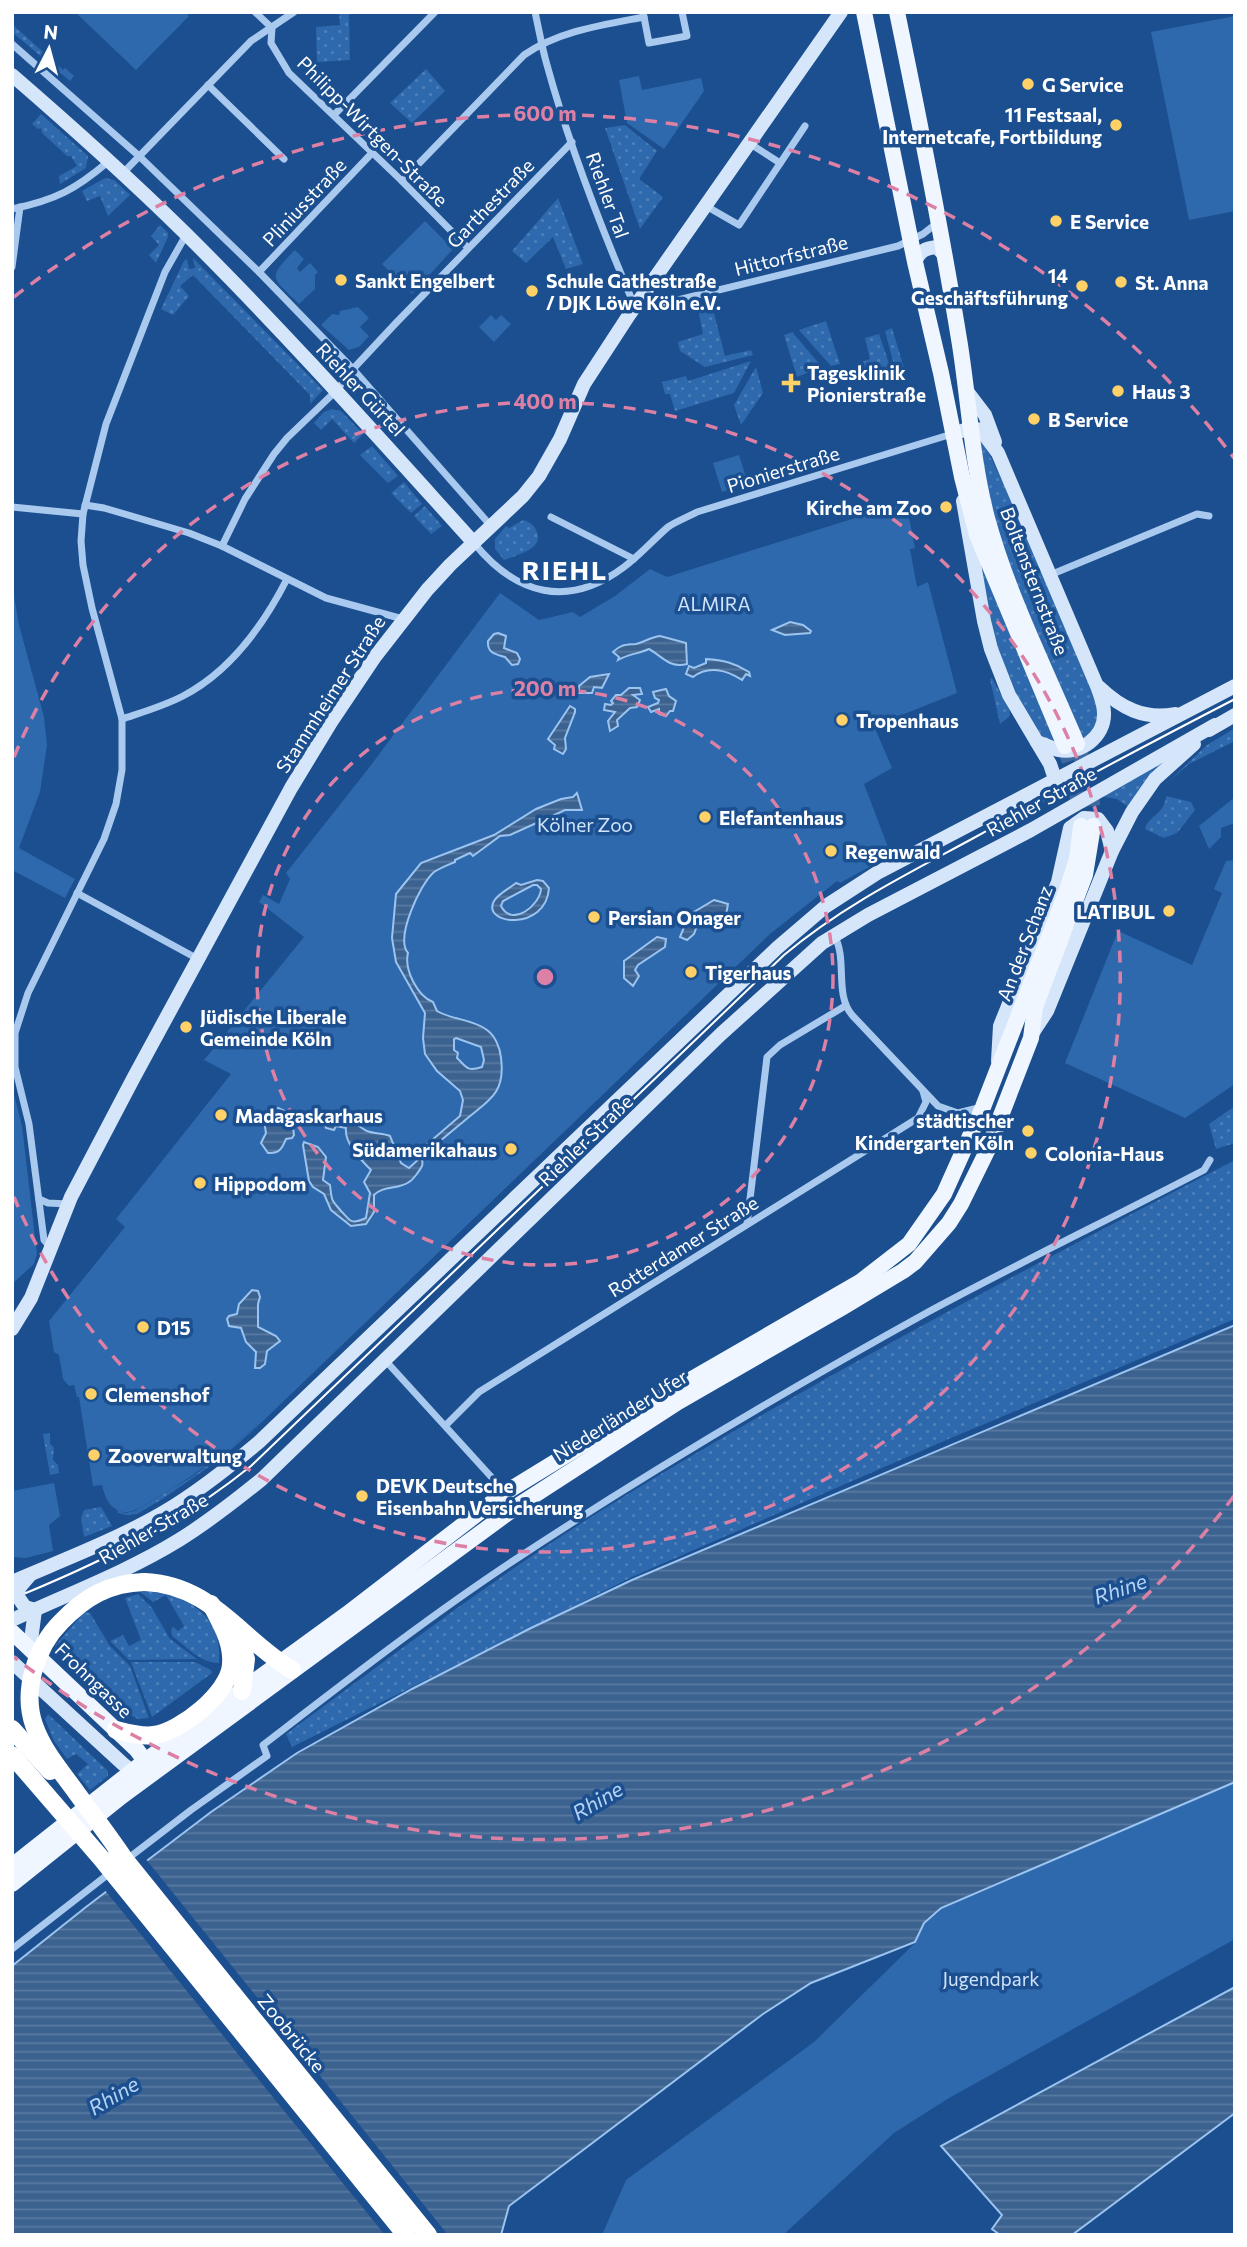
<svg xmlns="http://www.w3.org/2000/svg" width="1247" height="2247" font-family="Commissioner,sans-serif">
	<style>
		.grass { fill: url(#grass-dots) }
		.green { fill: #2e69ad }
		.water { fill: url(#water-rules); stroke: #9cc4f0; stroke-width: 2; fill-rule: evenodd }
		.pier { fill: #1b4f8f }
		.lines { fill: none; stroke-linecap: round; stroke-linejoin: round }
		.primary-tunnel { stroke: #3d69a0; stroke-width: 16; stroke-dasharray: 16 8; stroke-linecap: butt }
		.street { stroke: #a9c9ee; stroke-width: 7 }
		.secondary { stroke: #d6e6fa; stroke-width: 14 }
		.primary { stroke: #f0f6ff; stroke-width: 16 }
		.highway { stroke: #fff; stroke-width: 18 }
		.tram { stroke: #fff; stroke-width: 2 }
		.highway-bridge { stroke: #fff; stroke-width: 18 }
		.ring { fill: none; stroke: #dd80a5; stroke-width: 3.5; stroke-dasharray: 12 9 }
		.poi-dot { fill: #ffd166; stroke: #1b4f8f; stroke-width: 2.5 }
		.labels { text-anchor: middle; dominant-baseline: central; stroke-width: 7; stroke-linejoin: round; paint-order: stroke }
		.poi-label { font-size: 19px; font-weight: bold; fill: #fff; stroke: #1b4f8f; text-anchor: start }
		.street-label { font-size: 19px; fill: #fff; stroke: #1b4f8f }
		.park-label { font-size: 19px; fill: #cfe3fa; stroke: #1b4f8f }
		.water-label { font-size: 21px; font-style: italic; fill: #b5d3f5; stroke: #1b4f8f }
		.district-label { font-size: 26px; font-weight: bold; letter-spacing: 2px; fill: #fff; stroke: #1b4f8f }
		.centre { fill: #dd80a5; stroke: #1b4f8f; stroke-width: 3.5 }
		.ring-label { font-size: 21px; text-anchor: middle; font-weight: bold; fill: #dd80a5; stroke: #1b4f8f; stroke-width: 7; stroke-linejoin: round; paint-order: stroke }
	</style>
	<defs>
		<pattern id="grass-dots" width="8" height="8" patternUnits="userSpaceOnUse" patternTransform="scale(1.75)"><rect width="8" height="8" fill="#2e69ad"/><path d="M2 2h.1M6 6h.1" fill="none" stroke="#4d80b9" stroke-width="1.8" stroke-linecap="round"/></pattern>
		<pattern id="water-rules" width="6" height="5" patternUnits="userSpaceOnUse" patternTransform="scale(1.75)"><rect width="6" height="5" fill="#3c6290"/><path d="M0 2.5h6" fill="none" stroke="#597aa1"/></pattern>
	</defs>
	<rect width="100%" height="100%" fill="#1b4f8f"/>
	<g class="grass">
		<polygon points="339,12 349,12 350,60 317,62 316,27 340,25"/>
		<polygon points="12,24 63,70 65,68 74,76 70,81 12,32"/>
		<polygon points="426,69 445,91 412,123 390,103"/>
		<polygon points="41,114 88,156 86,168 60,184 59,176 77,166 71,156 67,156 42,133 41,128 38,129 32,124"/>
		<polygon points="625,125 657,151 639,179 663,197 640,229 605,128"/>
		<polygon points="105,178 114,180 130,195 108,216 100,196 87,201 82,191"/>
		<polygon points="558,198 583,264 566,269 553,237 526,263 512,251"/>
		<polygon points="160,225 168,233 168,237 156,263 149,255 159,245 151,236"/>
		<polygon points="193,258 323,390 310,404 310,395 193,275 180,286 189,296 173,315 161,309 184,261 187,259 189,269 195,268"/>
		<polygon points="711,302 725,356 751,350 753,355 705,367 680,351 678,342 703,334 697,304"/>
		<polygon points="826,321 840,364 831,366 799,330"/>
		<polygon points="892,328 907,378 898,380 885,331"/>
		<polygon points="793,332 793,333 822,367 797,377 784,335"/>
		<polygon points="879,334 895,381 886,384 882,369 858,376 854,365 870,359 865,338"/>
		<polygon points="751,361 734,393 675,411 670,394 665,394 662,382 686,376 688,381"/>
		<polygon points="756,367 763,393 741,425 734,405"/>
		<polygon points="332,409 341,411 363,434 354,443 332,419 321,430 314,423 324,412"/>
		<polygon points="978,439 982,440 1016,508 1097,699 1097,727 1083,741 1010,569 994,525"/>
		<polygon points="372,446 398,476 388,483 360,455"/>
		<polygon points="404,482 422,504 411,513 391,493"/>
		<polygon points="425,506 442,526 431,534 414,516"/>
		<path d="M523,520C530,522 534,525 537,532C544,549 516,555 504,560L495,549V539L506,526L509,528Z"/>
		<polygon points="976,543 1057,744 1046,741 1033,725 1018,702 995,649"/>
		<polygon points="992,678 1009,709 1010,716 1000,724 990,679"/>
		<polygon points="1235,728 1235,741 1189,764 1166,784 1207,745"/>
		<polygon points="1168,756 1128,807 1117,799 1098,796"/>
		<path d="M1166,796L1191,802L1195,810L1177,833L1164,838L1145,829C1149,815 1165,814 1166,796Z"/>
		<polygon points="1235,1106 1235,1143 1216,1149 1209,1124"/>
		<path d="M1235,1160V1319L951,1438L632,1577L292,1747L286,1734C400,1650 512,1564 633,1491C829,1372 1032,1266 1235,1160Z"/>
		<polygon points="263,1422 220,1459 164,1498 137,1514 126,1515 118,1513 117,1510 125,1513 135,1511 193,1476"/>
		<polygon points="50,1433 50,1444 54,1448 53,1460 58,1465 59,1473 50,1475 43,1434"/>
		<polygon points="101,1507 112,1526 84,1537 81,1518 84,1510"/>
		<path d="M139,1591C183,1592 224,1613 219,1663C200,1663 187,1647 172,1636L171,1631L173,1627L178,1631L184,1626L166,1595L153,1602Z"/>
		<polygon points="138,1594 152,1608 170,1639 197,1659 129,1660 110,1641 123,1635 129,1646 141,1640 125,1598"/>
		<polygon points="84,1612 90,1613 110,1646 130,1666 149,1718 138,1719 123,1711 55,1646"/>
		<polygon points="131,1662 195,1662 211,1670 212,1673 152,1717"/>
		<polygon points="48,1714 108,1771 108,1776 90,1790 77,1774 88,1764 76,1754 67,1759 54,1741 45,1719"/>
	</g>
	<g class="green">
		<polygon points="75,12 185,12 189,16 136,70"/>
		<polygon points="1235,16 1235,211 1189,220 1151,32"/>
		<polygon points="639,76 642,90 701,78 704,91 664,149 627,123 619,80"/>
		<polygon points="425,221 453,249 412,294 382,264"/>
		<path d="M295,250L304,259L297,268L300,272L310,263L318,272L315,275V289L299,304C272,277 266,279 295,250Z"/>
		<polygon points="358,307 369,318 360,327 369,336 359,347 349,350 321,325 332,314 339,315 340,311"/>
		<polygon points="491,315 496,320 501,315 511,324 494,342 479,327"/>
		<polygon points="739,455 748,484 722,492 713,463"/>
		<path d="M906,502L915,548L910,549L917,587L928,582L957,693L874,726L892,768L864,784L891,855L840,883L837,881L770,934L263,1421C228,1450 193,1477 153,1500C146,1504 137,1511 128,1512C112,1513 105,1499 102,1485L93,1486L79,1397H77L74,1385L69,1386L63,1379L59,1355L54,1352L49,1321L125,1227L116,1219L231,1074L204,1060L304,937L259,902L263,895L279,904L290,879L286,873L368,769L500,593L539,620L573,612L580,617L615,596L650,569L667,577Z"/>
		<polygon points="12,583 19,625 44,717 47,745 40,792 19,848 75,879 65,898 12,870"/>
		<polygon points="1235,797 1235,823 1221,828 1221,837 1209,849 1199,826"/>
		<polygon points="1235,860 1235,1084 1185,1118 1065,1063 1118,931 1192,965 1222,893 1214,889 1226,861"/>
		<polygon points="12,1086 22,1126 37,1254 34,1264 12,1284"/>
		<polygon points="54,1483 60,1516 49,1525 53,1551 26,1558 12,1557 12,1491"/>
		<polygon points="1235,1782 1235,1939 949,2098 894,2133 783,2235 602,2235 626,2180 814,2042 915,1943 924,1923 941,1908"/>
	</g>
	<g class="water">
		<polygon points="790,622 803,625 811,631 810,633 785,635 772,630"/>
		<path d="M498,633L506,636L504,648L517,653L520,659L518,664L512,665L505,657C495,654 487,653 488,641L494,634Z"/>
		<path d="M660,636L686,643L687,664C670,669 662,656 649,649C638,654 628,654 618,660L619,657L613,652C621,644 626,645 636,644C644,642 651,637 660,636Z"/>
		<path d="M706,659C723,660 735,663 749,672L750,676L746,674L742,680C727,670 708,665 693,677L686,674L689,666L694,668L706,663Z"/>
		<polygon points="609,674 602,688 594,687 592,693 579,693 579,686 590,677"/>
		<polygon points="629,688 640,688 642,694 633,695 640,700 637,707 630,708 617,720 618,726 610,731 608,721 615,712 604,710 605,704 611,705 613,703 611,701 616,695 621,695"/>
		<polygon points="666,689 669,696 676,701 673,711 670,711 666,716 659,714 659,709 651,712 648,707 658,703 659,700 655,698 653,692"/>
		<polygon points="570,706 575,709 575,712 565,738 566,749 563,754 554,749 555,745 548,739"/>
		<path d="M577,793L582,810H565L510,835L500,836L473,856L470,853L455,860V862C448,865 440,868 434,872C420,884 395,938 408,953C404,969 417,996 433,1002L437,1011C452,1020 473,1019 487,1030C495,1036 500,1047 501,1058C506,1095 487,1101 463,1122C449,1133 439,1143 425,1152C419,1156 424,1160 422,1166C420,1170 413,1180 409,1182C398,1190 384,1185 374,1195V1212L366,1224L351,1226L331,1210L324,1194L313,1187L309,1181L303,1145L304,1142L318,1147L326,1157L323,1180L330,1185C332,1202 331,1199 341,1211C351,1221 350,1225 366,1218L370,1193L364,1182L371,1170C361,1160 344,1143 346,1128L336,1126L334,1130L326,1128L324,1123C336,1097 353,1125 367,1131C375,1134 383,1133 390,1136L401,1163L409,1168L419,1159L425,1146L460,1116L463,1100L460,1091L437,1071L425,1054L423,1038L425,1013L396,962L392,938L396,894L421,863L494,835L536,809L561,799L573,797ZM456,1038L481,1047L484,1060L482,1067C466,1072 467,1067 457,1058L458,1053L454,1050V1039Z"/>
		<path d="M537,880L543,881L549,888C546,932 481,925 494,901C498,894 510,888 516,883L521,885ZM533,885H537L541,889C540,905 512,928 501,906L503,901Z"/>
		<polygon points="714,900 728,904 726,915 716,913 698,923 694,934 687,940 680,937 689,915"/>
		<polygon points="657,937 666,939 665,947 638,965 635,970 639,976 633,986 624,978 624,961"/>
		<path d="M278,1108L291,1114L294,1135L292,1138L286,1139C282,1148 280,1154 268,1153L261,1143L266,1133L264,1120L272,1110Z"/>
		<polygon points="252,1290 258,1291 260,1297 258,1304 258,1327 276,1336 280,1341 267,1351 265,1364 260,1368 255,1368 256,1352 246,1342 241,1328 229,1326 227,1319 229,1316 237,1314 239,1304"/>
		<polygon points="1235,1325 1235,1782 941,1908 924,1923 915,1942 811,1983 763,2014 509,2206 501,2235 12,2235 12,1966 86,1907 211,1812 297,1753 412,1689 529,1629 632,1580"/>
		<polygon points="1235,1987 1235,2113 1072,2235 1000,2235 992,2229 1002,2215 941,2146"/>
	</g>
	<polygon class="pier" points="145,1858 448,2235 385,2235 104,1889"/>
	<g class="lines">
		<g class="primary-tunnel">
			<path d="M1077,744C1086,771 1094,798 1093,826"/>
			<polyline points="1065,746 1075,778 1081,826"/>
		</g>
		<g class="street">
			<polyline points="255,12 272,28 271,43 289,73 402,181 468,248"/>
			<path d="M535,12C539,30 542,48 547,65C569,145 602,230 635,307L645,308L898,246L923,234L937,223"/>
			<polyline points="644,17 649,43 687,36 682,12"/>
			<polyline points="12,44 139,156 259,272 353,369 491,526"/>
			<polyline points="208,85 284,159"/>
			<polyline points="334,115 435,12"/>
			<polyline points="749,143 780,163"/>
			<polyline points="123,173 251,41 294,12"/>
			<path d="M402,181L524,55C559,31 602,25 644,17L643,12"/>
			<polyline points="706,206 739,225 805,126"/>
			<path d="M12,209C56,200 76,189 109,161"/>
			<polyline points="12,267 20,207"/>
			<polyline points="259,272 372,153"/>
			<polyline points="85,505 104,508 189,533 222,546 326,598 403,619"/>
			<polyline points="12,507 83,514"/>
			<polyline points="551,517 634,559"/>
			<path d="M474,543C516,595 568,609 624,567C640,555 653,540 668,527C677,521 688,517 697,512L952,434"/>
			<polyline points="222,546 245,499 274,454 287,438 337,390 353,369 395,324 572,142"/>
			<polyline points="1050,575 1197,514 1209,516"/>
			<path d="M122,719C143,712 164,706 183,696C231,671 263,626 287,579"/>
			<polyline points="77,893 198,959"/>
			<path d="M834,935C848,959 834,994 852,1015L938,1106L958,1113L982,1107"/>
			<polyline points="39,1199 48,1203 68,1204"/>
			<polyline points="747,1224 767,1057 780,1045 845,1006"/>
			<polyline points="50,1247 44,1240 29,1124 15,1067 15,1033 28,993 104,839 116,804 122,770 122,719 92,608 83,565 81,541 83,514 106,424 165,272 186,235"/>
			<polyline points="384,1359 505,1492"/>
			<polyline points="446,1425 479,1392 918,1118 926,1102 923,1091"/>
			<path d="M126,1860L191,1810L267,1756L263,1745C345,1682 427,1618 513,1561C648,1472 787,1390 928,1312C1019,1263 1112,1218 1204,1170L1210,1160"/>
			<polyline points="12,1949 111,1872"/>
		</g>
		<g class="secondary">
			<path d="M12,75C71,126 129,178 184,232C285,332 379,438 474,543"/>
			<path d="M915,262C920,251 925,248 937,247L944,255"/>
			<polyline points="966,390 985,415 995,442"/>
			<path d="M953,434L970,428L981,430L998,453L1097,686C1100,694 1104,704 1104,713C1105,737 1080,755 1058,750C1051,748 1044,744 1037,742"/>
			<polyline points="963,501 984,621 991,649 1009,695 1050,764 1055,779"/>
			<path d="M1099,687C1121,708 1144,720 1175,714"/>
			<polyline points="1209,730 1235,715"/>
			<polyline points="1032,1034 1047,1011 1112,851 1132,812 1155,779 1194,744"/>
			<polyline points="998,1061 1000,1026 1058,882 1070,828 1084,818 1098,819 1107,831 1112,851"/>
			<polyline points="12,1329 31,1298 71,1197 134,1077 291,788 331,722 374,658 427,590 450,565 523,496 539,476 560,439 584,384 629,315 841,12"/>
			<path d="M12,1582C63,1560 116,1540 164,1512C198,1492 228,1468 259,1442L777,948L826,906L877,873L1235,686"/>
			<path d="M12,1620C68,1594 127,1572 179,1540C208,1522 235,1501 262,1479L721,1034L822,943L868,915L1031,830L1215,725"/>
			<polyline points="30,1648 35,1610 25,1607 18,1597 19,1588 30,1575"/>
			<polyline points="12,1662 123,1764 132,1771 140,1774"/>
		</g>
		<g class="primary">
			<polyline points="864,12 915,262 941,373 962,477 977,535 1065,746"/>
			<path d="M897,12C920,123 942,234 960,345C969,403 972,461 987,518C1008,595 1046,670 1077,744"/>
			<polyline points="12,1632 137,1750 145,1761 147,1771"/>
			<polyline points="12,1866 145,1761 347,1614 503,1494 666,1394 860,1282 909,1244 944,1194 983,1107 1065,896 1077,859 1081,826"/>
			<polyline points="12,1884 122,1796 516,1507 678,1402 843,1307 903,1271 915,1262 949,1223 961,1204 988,1149 1031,1038 1035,1007 1085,875 1093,826"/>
		</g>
		<g class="highway">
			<path d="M144,1582C211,1584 240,1639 292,1670"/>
			<polyline points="236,1628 246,1659 242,1691"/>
			<polyline points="12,1729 50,1771"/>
			<path d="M116,1730C128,1733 142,1737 154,1735C180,1732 229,1693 231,1665C233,1642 221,1624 211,1604"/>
			<polyline points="233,1994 428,2235"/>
		</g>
		<path class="tram" d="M26,1593C110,1558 180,1523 251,1466L784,955C841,907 905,875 970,840C1058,792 1146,745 1235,699"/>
		<g class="highway-bridge">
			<polyline points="12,1755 101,1858 406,2235"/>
			<polyline points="117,1850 233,1994"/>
			<path d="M123,1857C108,1835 92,1814 76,1792C61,1771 43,1751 34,1725C22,1691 36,1647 61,1622C85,1597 109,1583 144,1582"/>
		</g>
	</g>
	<g class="ring">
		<circle cx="545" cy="977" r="288"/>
		<path d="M14 757A575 575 0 1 1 14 1197"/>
		<path d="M1234 1496A863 863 0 0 1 14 1657M14 297A863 863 0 0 1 1234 458"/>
	</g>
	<g class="poi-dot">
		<circle cx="1028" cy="84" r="7"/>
		<circle cx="1116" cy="125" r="7"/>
		<circle cx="1056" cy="221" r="7"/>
		<circle cx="341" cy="280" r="7"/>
		<circle cx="1121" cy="282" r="7"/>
		<circle cx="1082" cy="286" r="7"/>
		<circle cx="532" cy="291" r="7"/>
		<path d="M787.5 372.5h7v7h7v7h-7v7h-7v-7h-7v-7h7z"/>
		<circle cx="1118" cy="391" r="7"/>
		<circle cx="1034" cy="419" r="7"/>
		<circle cx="946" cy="507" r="7"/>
		<circle cx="842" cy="720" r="7"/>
		<circle cx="705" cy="817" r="7"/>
		<circle cx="831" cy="851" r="7"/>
		<circle cx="1169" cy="911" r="7"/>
		<circle cx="594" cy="917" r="7"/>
		<circle cx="691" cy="972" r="7"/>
		<circle cx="186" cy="1027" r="7"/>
		<circle cx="221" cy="1115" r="7"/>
		<circle cx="1028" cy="1131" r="7"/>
		<circle cx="511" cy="1149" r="7"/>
		<circle cx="1031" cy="1153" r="7"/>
		<circle cx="200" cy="1183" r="7"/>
		<circle cx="143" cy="1327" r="7"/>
		<circle cx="91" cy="1394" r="7"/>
		<circle cx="94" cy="1455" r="7"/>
		<circle cx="362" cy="1496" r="7"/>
	</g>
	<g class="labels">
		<g class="poi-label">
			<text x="1042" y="84">G Service</text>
			<text x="1102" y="114" text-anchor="end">11 Festsaal,<tspan x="1102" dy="22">Internetcafe, Fortbildung</tspan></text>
			<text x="1070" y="221">E Service</text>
			<text x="1068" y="275" text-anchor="end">14<tspan x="1068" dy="22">Geschäftsführung</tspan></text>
			<text x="355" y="280">Sankt Engelbert</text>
			<text x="546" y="280">Schule Gathestraße<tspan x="546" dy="22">/ DJK Löwe Köln e.V.</tspan></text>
			<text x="1135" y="282">St. Anna</text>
			<text x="807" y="372">Tagesklinik<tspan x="807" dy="22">Pionierstraße</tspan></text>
			<text x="1132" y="391">Haus 3</text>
			<text x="1048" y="419">B Service</text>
			<text x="932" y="507" text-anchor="end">Kirche am Zoo</text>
			<text x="856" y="720">Tropenhaus</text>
			<text x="719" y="817">Elefantenhaus</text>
			<text x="845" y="851">Regenwald</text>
			<text x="1155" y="911" text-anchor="end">LATIBUL</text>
			<text x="608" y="917">Persian Onager</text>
			<text x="705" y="972">Tigerhaus</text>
			<text x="200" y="1016">Jüdische Liberale<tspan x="200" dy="22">Gemeinde Köln</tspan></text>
			<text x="235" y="1115">Madagaskarhaus</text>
			<text x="1014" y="1120" text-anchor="end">städtischer<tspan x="1014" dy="22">Kindergarten Köln</tspan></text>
			<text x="497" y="1149" text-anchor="end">Südamerikahaus</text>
			<text x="1045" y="1153">Colonia-Haus</text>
			<text x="214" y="1183">Hippodom</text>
			<text x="157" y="1327">D15</text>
			<text x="105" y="1394">Clemenshof</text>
			<text x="108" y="1455">Zooverwaltung</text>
			<text x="376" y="1485">DEVK Deutsche<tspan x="376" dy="22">Eisenbahn Versicherung</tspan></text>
		</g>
		<g class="street-label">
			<text transform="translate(373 131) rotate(45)">Philipp-Wirtgen-Straße</text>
			<text transform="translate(608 195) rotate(70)">Riehler Tal</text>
			<text transform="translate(304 202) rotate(-47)">Pliniusstraße</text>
			<text transform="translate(490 203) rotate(-46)">Garthestraße</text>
			<text transform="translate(791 255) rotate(-14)">Hittorfstraße</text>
			<text transform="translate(361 389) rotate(47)">Riehler Gürtel</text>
			<text transform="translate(783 469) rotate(-17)">Pionierstraße</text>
			<text transform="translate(1035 581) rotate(69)">Boltensternstraße</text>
			<text transform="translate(330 694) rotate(-57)">Stammheimer Straße</text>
			<text transform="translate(1041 801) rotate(-29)">Riehler Straße</text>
			<text transform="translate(1024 943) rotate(-69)">An der Schanz</text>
			<text transform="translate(585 1140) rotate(-44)">Riehler Straße</text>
			<text transform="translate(683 1246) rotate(-32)">Rotterdamer Straße</text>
			<text transform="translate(620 1415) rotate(-32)">Niederländer Ufer</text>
			<text transform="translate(153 1528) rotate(-30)">Riehler Straße</text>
			<text transform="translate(94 1680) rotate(44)">Frohngasse</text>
			<text transform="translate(292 2033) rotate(51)">Zoobrücke</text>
		</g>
		<g class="park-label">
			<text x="714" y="603">ALMIRA</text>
			<text x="585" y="824">Kölner Zoo</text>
			<text x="991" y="1978">Jugendpark</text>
		</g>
		<g class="water-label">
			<text transform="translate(1120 1588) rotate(-19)">Rhine</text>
			<text transform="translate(597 1800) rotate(-31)">Rhine</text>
			<text transform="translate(113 2095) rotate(-31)">Rhine</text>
		</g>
		<g class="district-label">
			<text x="565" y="569">RIEHL</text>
		</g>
	</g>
	<circle cx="545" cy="977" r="10" class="centre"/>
	<g class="ring-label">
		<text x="545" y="121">600 m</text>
		<text x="545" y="409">400 m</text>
		<text x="545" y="696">200 m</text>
	</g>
	<rect width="1247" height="2247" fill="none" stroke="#ffffff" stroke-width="28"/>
	<g transform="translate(49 49) rotate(6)" stroke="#1b4f8f" stroke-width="5" paint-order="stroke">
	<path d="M0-5L12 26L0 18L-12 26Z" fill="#ffffff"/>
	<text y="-10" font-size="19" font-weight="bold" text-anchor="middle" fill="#ffffff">N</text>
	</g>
</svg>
